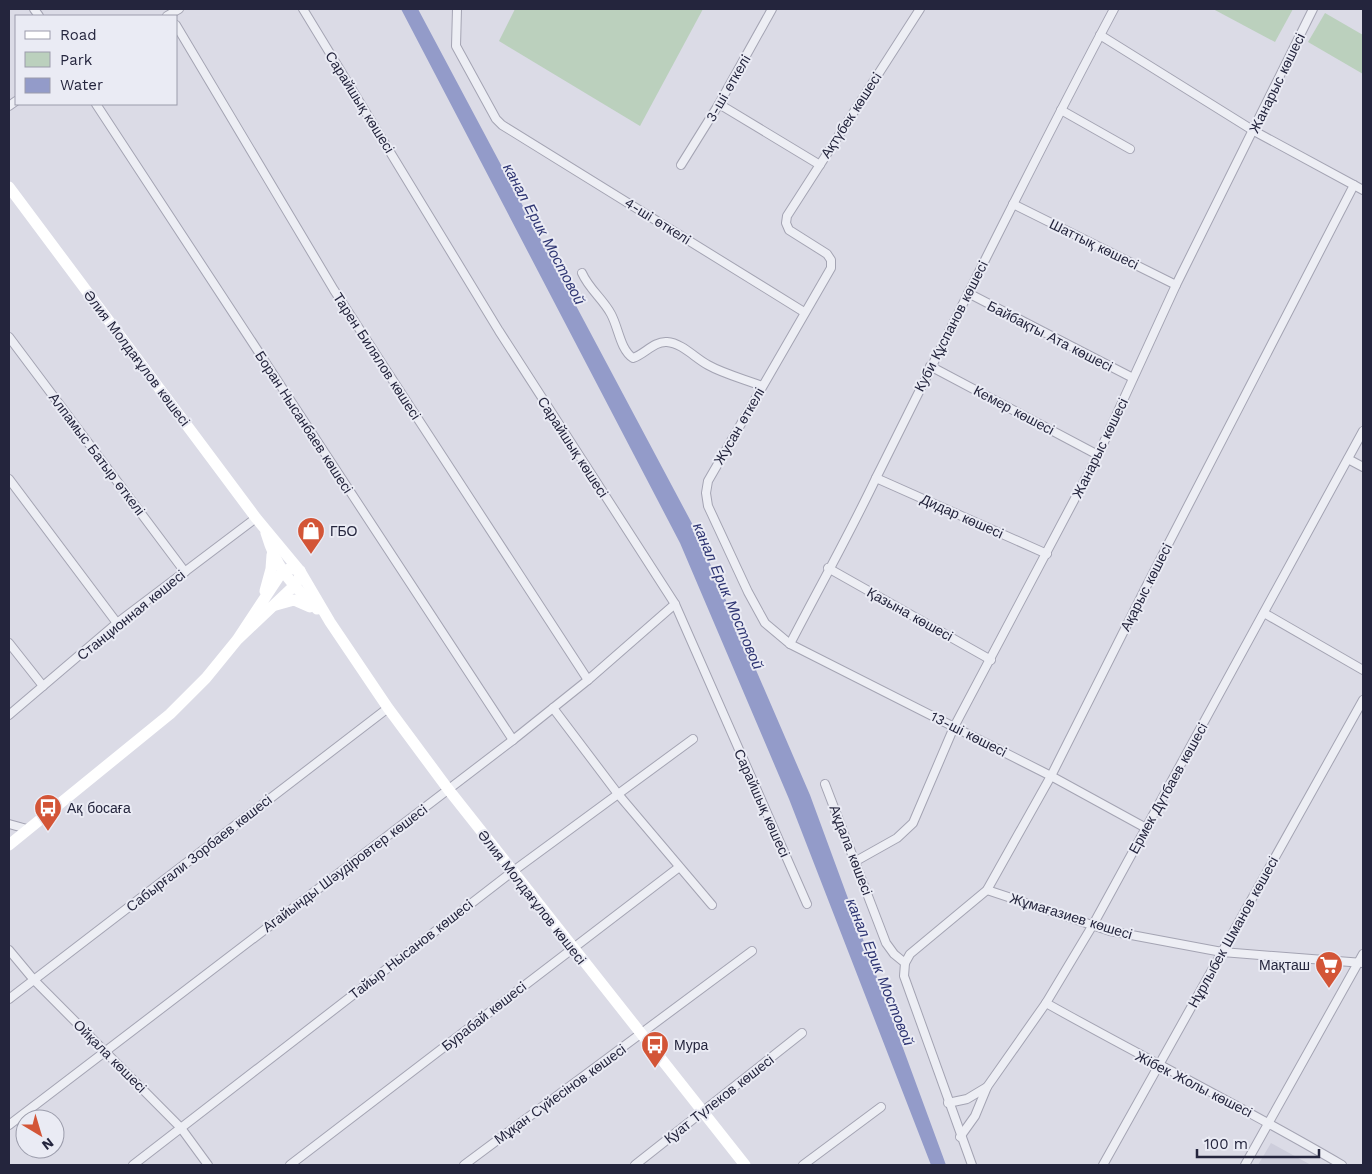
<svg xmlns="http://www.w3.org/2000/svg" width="1372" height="1174" font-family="'Work Sans',sans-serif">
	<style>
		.built { fill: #cdcddb }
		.green { fill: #bbd0bd }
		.water { fill: #939bc9 }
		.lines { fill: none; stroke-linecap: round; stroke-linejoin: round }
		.street-casing { stroke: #a4a4b3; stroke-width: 10 }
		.street { stroke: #edeef4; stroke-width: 8 }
		.secondary { stroke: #fff; stroke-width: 11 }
		.labels { text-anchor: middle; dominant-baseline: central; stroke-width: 4; stroke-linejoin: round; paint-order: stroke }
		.street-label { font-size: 14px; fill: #24253d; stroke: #eaebf4 }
		.poi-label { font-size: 14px; fill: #24253d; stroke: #eaebf4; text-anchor: start }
		.water-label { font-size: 15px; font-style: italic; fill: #2d3472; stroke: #eaebf4 }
	</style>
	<rect width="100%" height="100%" fill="#dbdbe6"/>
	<polygon class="built" points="1271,1143 1311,1165 1258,1165"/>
	<g class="green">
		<polygon points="515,9 703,9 640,126 499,41"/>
		<polygon points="1213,9 1293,9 1275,42"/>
		<polygon points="1325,13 1363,35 1363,74 1308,42"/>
	</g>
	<polygon class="water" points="401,9 418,9 696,531 810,795 946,1165 931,1165 789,799 680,543"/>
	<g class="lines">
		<defs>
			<g id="street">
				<polyline points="34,9 39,16"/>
				<polyline points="303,9 499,331 675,604 807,904"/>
				<polyline points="457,9 456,46 496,119 502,125 804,312"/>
				<polyline points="920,9 787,216 786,223 789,230 827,254 831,260 831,268 708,481 706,493 708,506 748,592 765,623 790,644 1051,776 1146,828"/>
				<polyline points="167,16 179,9"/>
				<polyline points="176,25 334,290 588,680"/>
				<polyline points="1100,35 1254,131 1363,190"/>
				<polyline points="96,104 513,740"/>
				<polyline points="719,104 820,165"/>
				<polyline points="9,106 16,101"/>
				<polyline points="1061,110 1130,149"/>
				<polyline points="681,165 719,104 772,9"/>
				<polyline points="1013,204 1176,285"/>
				<path d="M582,273C589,289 603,299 611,314C619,329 620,349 633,358C645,354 654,341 667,342C682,343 695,358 708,365C724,374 744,379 762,386"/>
				<polyline points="968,293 1133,378"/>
				<polyline points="9,337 185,572"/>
				<polyline points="930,366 1098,455"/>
				<polyline points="1348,459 1363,467"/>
				<polyline points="876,478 1047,554"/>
				<polyline points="9,479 117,623"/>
				<polyline points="828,568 991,660"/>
				<polyline points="1264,613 1363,670"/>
				<polyline points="9,643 43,686"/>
				<path d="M790,644C819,588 850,533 877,476C955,320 1032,163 1114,9"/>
				<polyline points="553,708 618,794 712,905"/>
				<polyline points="9,715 117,623 256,518"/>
				<polyline points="825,784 886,943 894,954 905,963 904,976 972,1165"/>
				<polyline points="9,824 27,829"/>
				<polyline points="856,861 897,838 913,823 954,727 1098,455 1176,285 1313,9"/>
				<polyline points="987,890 1110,931 1222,952 1363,963"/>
				<polyline points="9,950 34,980 181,1128 208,1165"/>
				<polyline points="905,963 910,954 987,890 1051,776 1146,587 1354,185"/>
				<polyline points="9,999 388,708"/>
				<path d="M1046,1003C1144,1058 1245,1108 1342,1165"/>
				<polyline points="948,1103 967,1099 987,1087"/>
				<polyline points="9,1125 513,740 588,680 675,604"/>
				<polyline points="960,1137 975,1116 987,1087 1046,1003 1094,923 1363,431"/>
				<polyline points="133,1165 512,872 693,739"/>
				<polyline points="290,1165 678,868"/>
				<polyline points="464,1165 752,951"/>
				<polyline points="635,1165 802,1033"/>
				<polyline points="803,1165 881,1107"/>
				<polyline points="1103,1165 1363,700"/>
				<polyline points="1245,1165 1363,954"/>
			</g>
		</defs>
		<use href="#street" class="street-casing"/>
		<use href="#street" class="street"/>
		<g class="secondary">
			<polyline points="9,187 256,518 300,571 330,622 388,708 448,789 745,1165"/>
			<path d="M266,533C277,570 291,583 317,609"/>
			<polyline points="265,591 271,569 272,555"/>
			<polyline points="276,605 294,600 310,607"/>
			<polyline points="9,845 170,714 206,678 237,640 282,572 291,568 300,571 299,579 294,586 237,640"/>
		</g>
	</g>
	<defs>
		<symbol id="shop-pin" viewBox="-11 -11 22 30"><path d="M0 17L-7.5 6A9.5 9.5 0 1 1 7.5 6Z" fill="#d35537" stroke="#eaebf4"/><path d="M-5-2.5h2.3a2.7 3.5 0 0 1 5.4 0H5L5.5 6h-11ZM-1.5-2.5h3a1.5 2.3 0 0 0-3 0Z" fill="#fff"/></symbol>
		<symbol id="bus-pin" viewBox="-11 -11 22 30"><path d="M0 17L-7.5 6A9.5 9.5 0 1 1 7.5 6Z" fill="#d35537" stroke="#eaebf4"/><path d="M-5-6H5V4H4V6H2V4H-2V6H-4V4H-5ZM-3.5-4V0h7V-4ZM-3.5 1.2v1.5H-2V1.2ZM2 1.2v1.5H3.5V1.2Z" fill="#fff"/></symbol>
		<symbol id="supermarket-pin" viewBox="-11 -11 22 30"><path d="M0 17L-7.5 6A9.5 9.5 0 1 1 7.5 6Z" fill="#d35537" stroke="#eaebf4"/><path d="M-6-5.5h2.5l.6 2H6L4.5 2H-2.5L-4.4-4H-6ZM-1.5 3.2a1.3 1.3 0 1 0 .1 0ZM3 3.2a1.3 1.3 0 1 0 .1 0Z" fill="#fff"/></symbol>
	</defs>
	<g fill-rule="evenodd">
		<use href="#shop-pin" x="295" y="515" width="32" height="43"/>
		<use href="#bus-pin" x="32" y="792" width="32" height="43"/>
		<use href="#supermarket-pin" x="1313" y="949" width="32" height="43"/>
		<use href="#bus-pin" x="639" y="1029" width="32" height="43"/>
	</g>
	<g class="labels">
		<g class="street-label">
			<text transform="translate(1277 83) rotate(-64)">Жанарыс көшесі</text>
			<text transform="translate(728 88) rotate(-60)">3-шi өткелi</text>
			<text transform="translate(360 102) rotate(58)">Сарайшық көшесі</text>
			<text transform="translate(851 115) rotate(-57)">Ақтүбек көшесi</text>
			<text transform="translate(658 221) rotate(32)">4-шi өткелi</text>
			<text transform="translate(1094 244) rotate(26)">Шаттық көшесі</text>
			<text transform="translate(951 326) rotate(-63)">Куби Құспанов көшесi</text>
			<text transform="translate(1050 336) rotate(27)">Байбақты Ата көшесі</text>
			<text transform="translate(377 356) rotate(57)">Тарен Билялов көшесі</text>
			<text transform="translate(137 358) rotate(53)">Әлия Молдағұлов көшесі</text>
			<text transform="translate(1014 410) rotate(28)">Кемер көшесі</text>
			<text transform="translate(304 422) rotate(57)">Боран Нысанбаев көшесі</text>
			<text transform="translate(739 426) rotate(-60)">Жусан өткелі</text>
			<text transform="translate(573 447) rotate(57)">Сарайшық көшесі</text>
			<text transform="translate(1100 448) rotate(-64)">Жанарыс көшесі</text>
			<text transform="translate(97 454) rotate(53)">Алпамыс Батыр өткелі</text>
			<text transform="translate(962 516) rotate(24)">Дидар көшесі</text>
			<text transform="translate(1146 587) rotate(-63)">Ақарыс көшесi</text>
			<text transform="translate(910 614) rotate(29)">Қазына көшесі</text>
			<text transform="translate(131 615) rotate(-39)">Станционная көшесі</text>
			<text transform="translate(969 734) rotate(27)">13-ші көшесi</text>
			<text transform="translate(1168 788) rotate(-61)">Ермек Дүтбаев көшесi</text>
			<text transform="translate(762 803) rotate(66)">Сарайшық көшесі</text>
			<text transform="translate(851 850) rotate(69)">Ақдала көшесі</text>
			<text transform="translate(199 853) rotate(-38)">Сабырғали Зорбаев көшесі</text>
			<text transform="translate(345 868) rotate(-37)">Агайынды Шәудіровтер көшесi</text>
			<text transform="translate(532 897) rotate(52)">Әлия Молдағұлов көшесі</text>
			<text transform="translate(1071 916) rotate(17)">Жұмағазиев көшесі</text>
			<text transform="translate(1233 932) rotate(-61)">Нұрлыбек Шманов көшесі</text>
			<text transform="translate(411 949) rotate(-38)">Тайыр Нысанов көшесi</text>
			<text transform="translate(484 1016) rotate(-38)">Бурабай көшесi</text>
			<text transform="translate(110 1056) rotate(45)">Ойқала көшесі</text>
			<text transform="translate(1194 1084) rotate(27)">Жібек Жолы көшесі</text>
			<text transform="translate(560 1094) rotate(-36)">Мұқан Сүйесінов көшесі</text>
			<text transform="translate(719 1099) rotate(-38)">Қуат Түлеков көшесі</text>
		</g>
		<g class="poi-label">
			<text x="330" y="531">ГБО</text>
			<text x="67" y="808">Ақ босаға</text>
			<text x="1310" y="965" text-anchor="end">Мақташ</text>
			<text x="674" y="1045">Мура</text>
		</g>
		<g class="water-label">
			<text transform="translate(544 234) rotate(62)">канал Ерик Мостовой</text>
			<text transform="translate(728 596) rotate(67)">канал Ерик Мостовой</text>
			<text transform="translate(880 972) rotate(68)">канал Ерик Мостовой</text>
		</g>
	</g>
	<rect width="1372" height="1174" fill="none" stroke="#24253d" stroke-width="20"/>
	<rect x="15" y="15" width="162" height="90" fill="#eaebf4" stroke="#9b9cab"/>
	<rect x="25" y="31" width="25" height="8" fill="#ffffff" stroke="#9b9cab"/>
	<text x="60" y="40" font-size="15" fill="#24253d">Road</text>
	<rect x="25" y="52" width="25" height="15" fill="#bbd0bd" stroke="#9b9cab"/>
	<text x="60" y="65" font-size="15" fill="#24253d">Park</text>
	<rect x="25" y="78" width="25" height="15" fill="#939bc9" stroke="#9b9cab"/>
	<text x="60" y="90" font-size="15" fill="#24253d">Water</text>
	<g transform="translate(40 1134) rotate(142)"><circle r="24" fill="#eaebf4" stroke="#9b9cab"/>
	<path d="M0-4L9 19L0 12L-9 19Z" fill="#d35537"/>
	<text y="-8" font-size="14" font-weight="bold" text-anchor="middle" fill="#24253d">N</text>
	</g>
	<path d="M1197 1149v8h122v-8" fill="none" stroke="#24253d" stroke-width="2.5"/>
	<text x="1204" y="1149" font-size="15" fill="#24253d" stroke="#eaebf4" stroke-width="4" paint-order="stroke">100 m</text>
</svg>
